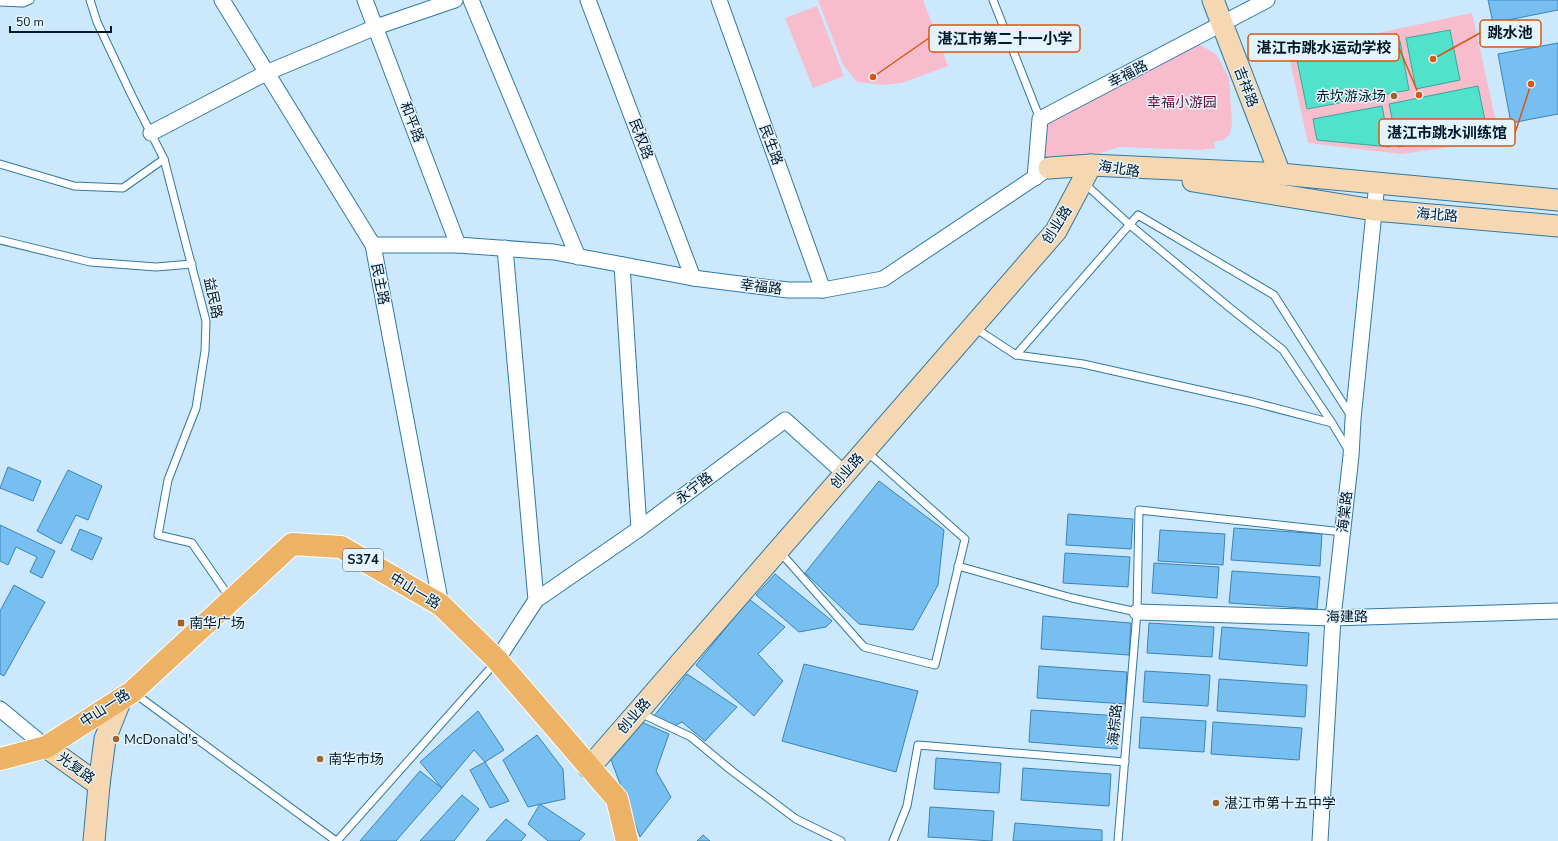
<svg xmlns="http://www.w3.org/2000/svg" width="1558" height="841" font-family="'Nunito Sans','Noto Sans SC',sans-serif">
	<style>
		.green { fill: #f8bdcd }
		.water { fill: #50e2cb; stroke: #38a69b }
		.building { fill: #77bef1; stroke: #3c84b3 }
		.lines { fill: none; stroke-linecap: round; stroke-linejoin: round }
		.lane-casing { stroke: #2f78a7; stroke-width: 9 }
		.street-casing { stroke: #2f78a7; stroke-width: 17 }
		.secondary-casing { stroke: #2f78a7; stroke-width: 23 }
		.primary-casing { stroke: #fff; stroke-width: 24 }
		.lane { stroke: #fff; stroke-width: 7 }
		.street { stroke: #fff; stroke-width: 15 }
		.secondary { stroke: #f5d8b2; stroke-width: 21 }
		.primary { stroke: #ecb266; stroke-width: 22 }
		.poi-dot { fill: #a16328; stroke: #e5f3fd; stroke-width: 1.5 }
		.labels { text-anchor: middle; dominant-baseline: central; stroke-width: 3; stroke-linejoin: round; paint-order: stroke }
		.shield { fill: #e5f3fd; stroke: #455b6b; stroke-width: 1 }
		.shield-label { font-size: 13px; font-weight: bold; fill: #001a2c }
		.street-label { font-size: 14px; fill: #001a2c; stroke: #e5f3fd }
		.poi-label { font-size: 14px; fill: #001a2c; stroke: #e5f3fd; text-anchor: start }
		.park-label { font-size: 14px; fill: #690f36; stroke: #e5f3fd }
		.leader { fill: none; stroke: #dc560e; stroke-width: 1.5 }
		.callout-dot { fill: #dc560e; stroke: #e5f3fd; stroke-width: 1.5 }
		.callout { fill: #e5f3fd; stroke: #dc560e; stroke-width: 1.5 }
		.callout-label { font-size: 15px; text-anchor: middle; font-weight: bold; fill: #001a2c }
	</style>
	<rect width="100%" height="100%" fill="#cce8fc"/>
	<g class="green">
		<polygon points="818,0 923,0 948,66 902,83 882,85 857,82 843,65"/>
		<polygon points="817,6 844,76 813,88 785,18"/>
		<polygon points="1472,13 1500,140 1402,154 1308,143 1288,52"/>
		<polygon points="1195,42 1216,54 1229,78 1232,124 1230,134 1223,140 1214,142 1215,148 1201,150 1119,147 1101,153 1041,158 1042,121"/>
	</g>
	<g class="water">
		<polygon points="1450,30 1460,80 1416,89 1406,38"/>
		<polygon points="1400,41 1409,90 1307,109 1297,60"/>
		<polygon points="1478,86 1487,130 1398,147 1389,104"/>
		<polygon points="1382,106 1390,147 1317,140 1313,119"/>
	</g>
	<g class="building">
		<polygon points="1488,0 1558,0 1558,10 1493,23"/>
		<polygon points="1558,43 1558,114 1511,123 1498,54"/>
		<polygon points="8,467 41,481 33,501 0,488"/>
		<polygon points="68,470 102,486 88,520 76,515 61,544 37,531"/>
		<polygon points="879,481 944,530 938,585 913,630 859,624 805,573"/>
		<polygon points="1068,514 1133,519 1131,549 1066,545"/>
		<polygon points="0,525 55,551 42,578 30,572 37,557 16,547 8,565 0,561"/>
		<polygon points="1234,528 1322,534 1320,566 1231,560"/>
		<polygon points="80,529 102,538 92,560 71,550"/>
		<polygon points="1160,530 1225,534 1223,565 1158,561"/>
		<polygon points="1065,553 1130,557 1128,587 1063,583"/>
		<polygon points="1154,563 1219,567 1217,598 1152,593"/>
		<polygon points="1232,571 1320,577 1317,609 1229,603"/>
		<polygon points="775,574 832,621 826,627 799,632 756,595"/>
		<polygon points="14,585 45,602 4,676 0,674 0,611"/>
		<polygon points="749,599 785,627 758,654 783,681 754,716 696,665"/>
		<polygon points="1043,616 1131,623 1129,655 1041,649"/>
		<polygon points="1149,623 1214,627 1212,657 1147,653"/>
		<polygon points="1222,627 1309,633 1307,666 1219,659"/>
		<polygon points="804,664 918,691 896,772 782,741"/>
		<polygon points="1039,666 1127,672 1125,704 1037,698"/>
		<polygon points="1145,671 1210,675 1208,706 1143,702"/>
		<polygon points="687,674 737,707 705,741 682,722 672,727 654,716"/>
		<polygon points="1219,679 1307,685 1305,717 1217,711"/>
		<polygon points="1031,710 1119,716 1117,749 1029,742"/>
		<polygon points="478,711 504,750 485,762 474,750 442,788 420,762"/>
		<polygon points="1141,717 1206,721 1204,752 1139,748"/>
		<polygon points="632,718 669,734 656,771 671,797 640,837 610,757"/>
		<polygon points="1213,722 1302,728 1299,760 1211,754"/>
		<polygon points="537,735 563,769 565,799 528,807 503,760"/>
		<polygon points="936,758 1001,763 999,793 934,789"/>
		<polygon points="485,762 509,801 490,808 470,770"/>
		<polygon points="1023,768 1111,774 1109,806 1021,800"/>
		<polygon points="420,771 442,788 396,841 360,841"/>
		<polygon points="462,795 479,809 454,841 420,841"/>
		<polygon points="540,804 585,834 579,841 548,841 528,824"/>
		<polygon points="930,807 994,811 992,841 928,837"/>
		<polygon points="506,819 526,835 521,841 486,841"/>
		<polygon points="1015,823 1102,830 1102,841 1013,841"/>
		<polygon points="703,835 710,841 697,841"/>
	</g>
	<g class="lines">
		<defs>
			<g id="lane">
				<polyline points="90,0 97,22 132,96 164,159 206,321 205,351 196,408 168,480 158,535 192,543 230,598"/>
				<polyline points="993,0 1040,119"/>
				<polyline points="0,2 23,3 30,0"/>
				<polyline points="0,164 74,186 123,188 164,159"/>
				<polyline points="1084,183 1130,225 1230,308 1283,350 1332,423"/>
				<polyline points="0,240 90,262 156,267 192,264"/>
				<polyline points="975,328 1016,355 1083,364 1252,402 1332,423 1349,451"/>
				<polyline points="1016,355 1138,215 1274,295 1351,416"/>
				<polyline points="780,552 864,647 935,665 965,539 867,452"/>
				<polyline points="958,566 1072,598 1137,612"/>
				<polyline points="134,693 336,841"/>
				<polyline points="640,713 691,737 732,771 796,819 841,841"/>
				<polyline points="337,841 496,662"/>
				<polyline points="893,841 907,806 918,745 1125,762"/>
				<polyline points="1118,841 1137,612 1139,510 1343,532"/>
			</g>
			<g id="street">
				<polyline points="222,0 373,245 441,605"/>
				<polyline points="365,0 458,245"/>
				<polyline points="471,0 578,257"/>
				<polyline points="588,0 693,278"/>
				<polyline points="719,0 823,290"/>
				<polyline points="151,133 266,73 376,27 455,0"/>
				<polyline points="1035,178 1040,119 1267,0"/>
				<polyline points="373,245 458,245 554,252 693,278 788,290 823,290 883,279 1049,168"/>
				<polyline points="622,265 639,529"/>
				<polyline points="536,600 639,529 785,420 845,474"/>
				<polyline points="1137,612 1333,618 1558,611"/>
				<polyline points="497,660 536,600 505,248"/>
				<polyline points="0,709 46,747"/>
				<polyline points="1320,841 1333,618 1351,456 1353,419 1377,183"/>
			</g>
			<g id="secondary">
				<polyline points="1213,0 1280,174"/>
				<polyline points="1049,168 1091,165 1280,174 1558,200"/>
				<polyline points="1193,181 1374,210 1558,226"/>
				<polyline points="46,747 99,785 94,841"/>
				<polyline points="589,768 1056,231 1091,165"/>
				<polyline points="99,785 105,739 121,699"/>
			</g>
			<polyline id="primary" points="0,759 46,747 132,692 292,544 341,547 441,605 497,660 617,799 627,841"/>
		</defs>
		<use href="#lane" class="lane-casing"/>
		<use href="#street" class="street-casing"/>
		<use href="#secondary" class="secondary-casing"/>
		<use href="#primary" class="primary-casing"/>
		<use href="#lane" class="lane"/>
		<use href="#street" class="street"/>
		<use href="#secondary" class="secondary"/>
		<use href="#primary" class="primary"/>
	</g>
	<g class="poi-dot">
		<circle cx="1394" cy="96" r="4"/>
		<rect x="177" y="619" width="8" height="8" rx="2"/>
		<circle cx="116" cy="739" r="4"/>
		<circle cx="320" cy="759" r="4"/>
		<circle cx="1216" cy="803" r="4"/>
	</g>
	<g class="labels">
		<rect class="shield" x="343" y="549" width="40" height="22" rx="3"/>
		<g class="shield-label">
			<text x="363" y="560">S374</text>
		</g>
		<g class="street-label">
			<text transform="translate(1128 74) rotate(-27)">幸福路</text>
			<text transform="translate(1246 87) rotate(69)">吉祥路</text>
			<text transform="translate(412 122) rotate(69)">和平路</text>
			<text transform="translate(641 139) rotate(69)">民权路</text>
			<text transform="translate(771 145) rotate(70)">民生路</text>
			<text transform="translate(1119 169) rotate(9)">海北路</text>
			<text transform="translate(1437 215) rotate(5)">海北路</text>
			<text transform="translate(1057 225) rotate(-57)">创业路</text>
			<text transform="translate(380 284) rotate(79)">民主路</text>
			<text transform="translate(761 287) rotate(7)">幸福路</text>
			<text transform="translate(213 298) rotate(78)">益民路</text>
			<text transform="translate(847 471) rotate(-49)">创业路</text>
			<text transform="translate(694 488) rotate(-37)">永宁路</text>
			<text transform="translate(1345 512) rotate(-84)">海棠路</text>
			<text transform="translate(415 591) rotate(31)">中山一路</text>
			<text transform="translate(1347 617) rotate(-1)">海建路</text>
			<text transform="translate(105 708) rotate(-33)">中山一路</text>
			<text transform="translate(634 716) rotate(-49)">创业路</text>
			<text transform="translate(1115 725) rotate(-85)">海棕路</text>
			<text transform="translate(76 768) rotate(36)">光复路</text>
		</g>
		<g class="poi-label">
			<text x="1386" y="96" text-anchor="end">赤坎游泳场</text>
			<text x="189" y="623">南华广场</text>
			<text x="124" y="739">McDonald's</text>
			<text x="328" y="759">南华市场</text>
			<text x="1224" y="803">湛江市第十五中学</text>
		</g>
		<g class="park-label">
			<text x="1182" y="102">幸福小游园</text>
		</g>
	</g>
	<path class="leader" d="M1433 59L1480 33M873 77L929 38M1419 95L1399 48M1531 84L1515 133"/>
	<g class="callout-dot">
		<circle cx="1433" cy="59" r="4"/>
		<circle cx="873" cy="77" r="4"/>
		<circle cx="1419" cy="95" r="4"/>
		<circle cx="1531" cy="84" r="4"/>
	</g>
	<g class="callout">
		<rect x="1480" y="20" width="61" height="27" rx="4"/>
		<rect x="929" y="25" width="151" height="27" rx="4"/>
		<rect x="1248" y="34" width="151" height="27" rx="4"/>
		<rect x="1379" y="119" width="136" height="27" rx="4"/>
	</g>
	<g class="callout-label">
		<text x="1510" y="38">跳水池</text>
		<text x="1005" y="44">湛江市第二十一小学</text>
		<text x="1324" y="53">湛江市跳水运动学校</text>
		<text x="1447" y="138">湛江市跳水训练馆</text>
	</g>
	<path d="M10 26v6h101v-6" fill="none" stroke="#001a2c" stroke-width="2"/>
	<text x="16" y="26" font-size="12" fill="#001a2c" stroke="#e5f3fd" stroke-width="3" paint-order="stroke">50 m</text>
</svg>
